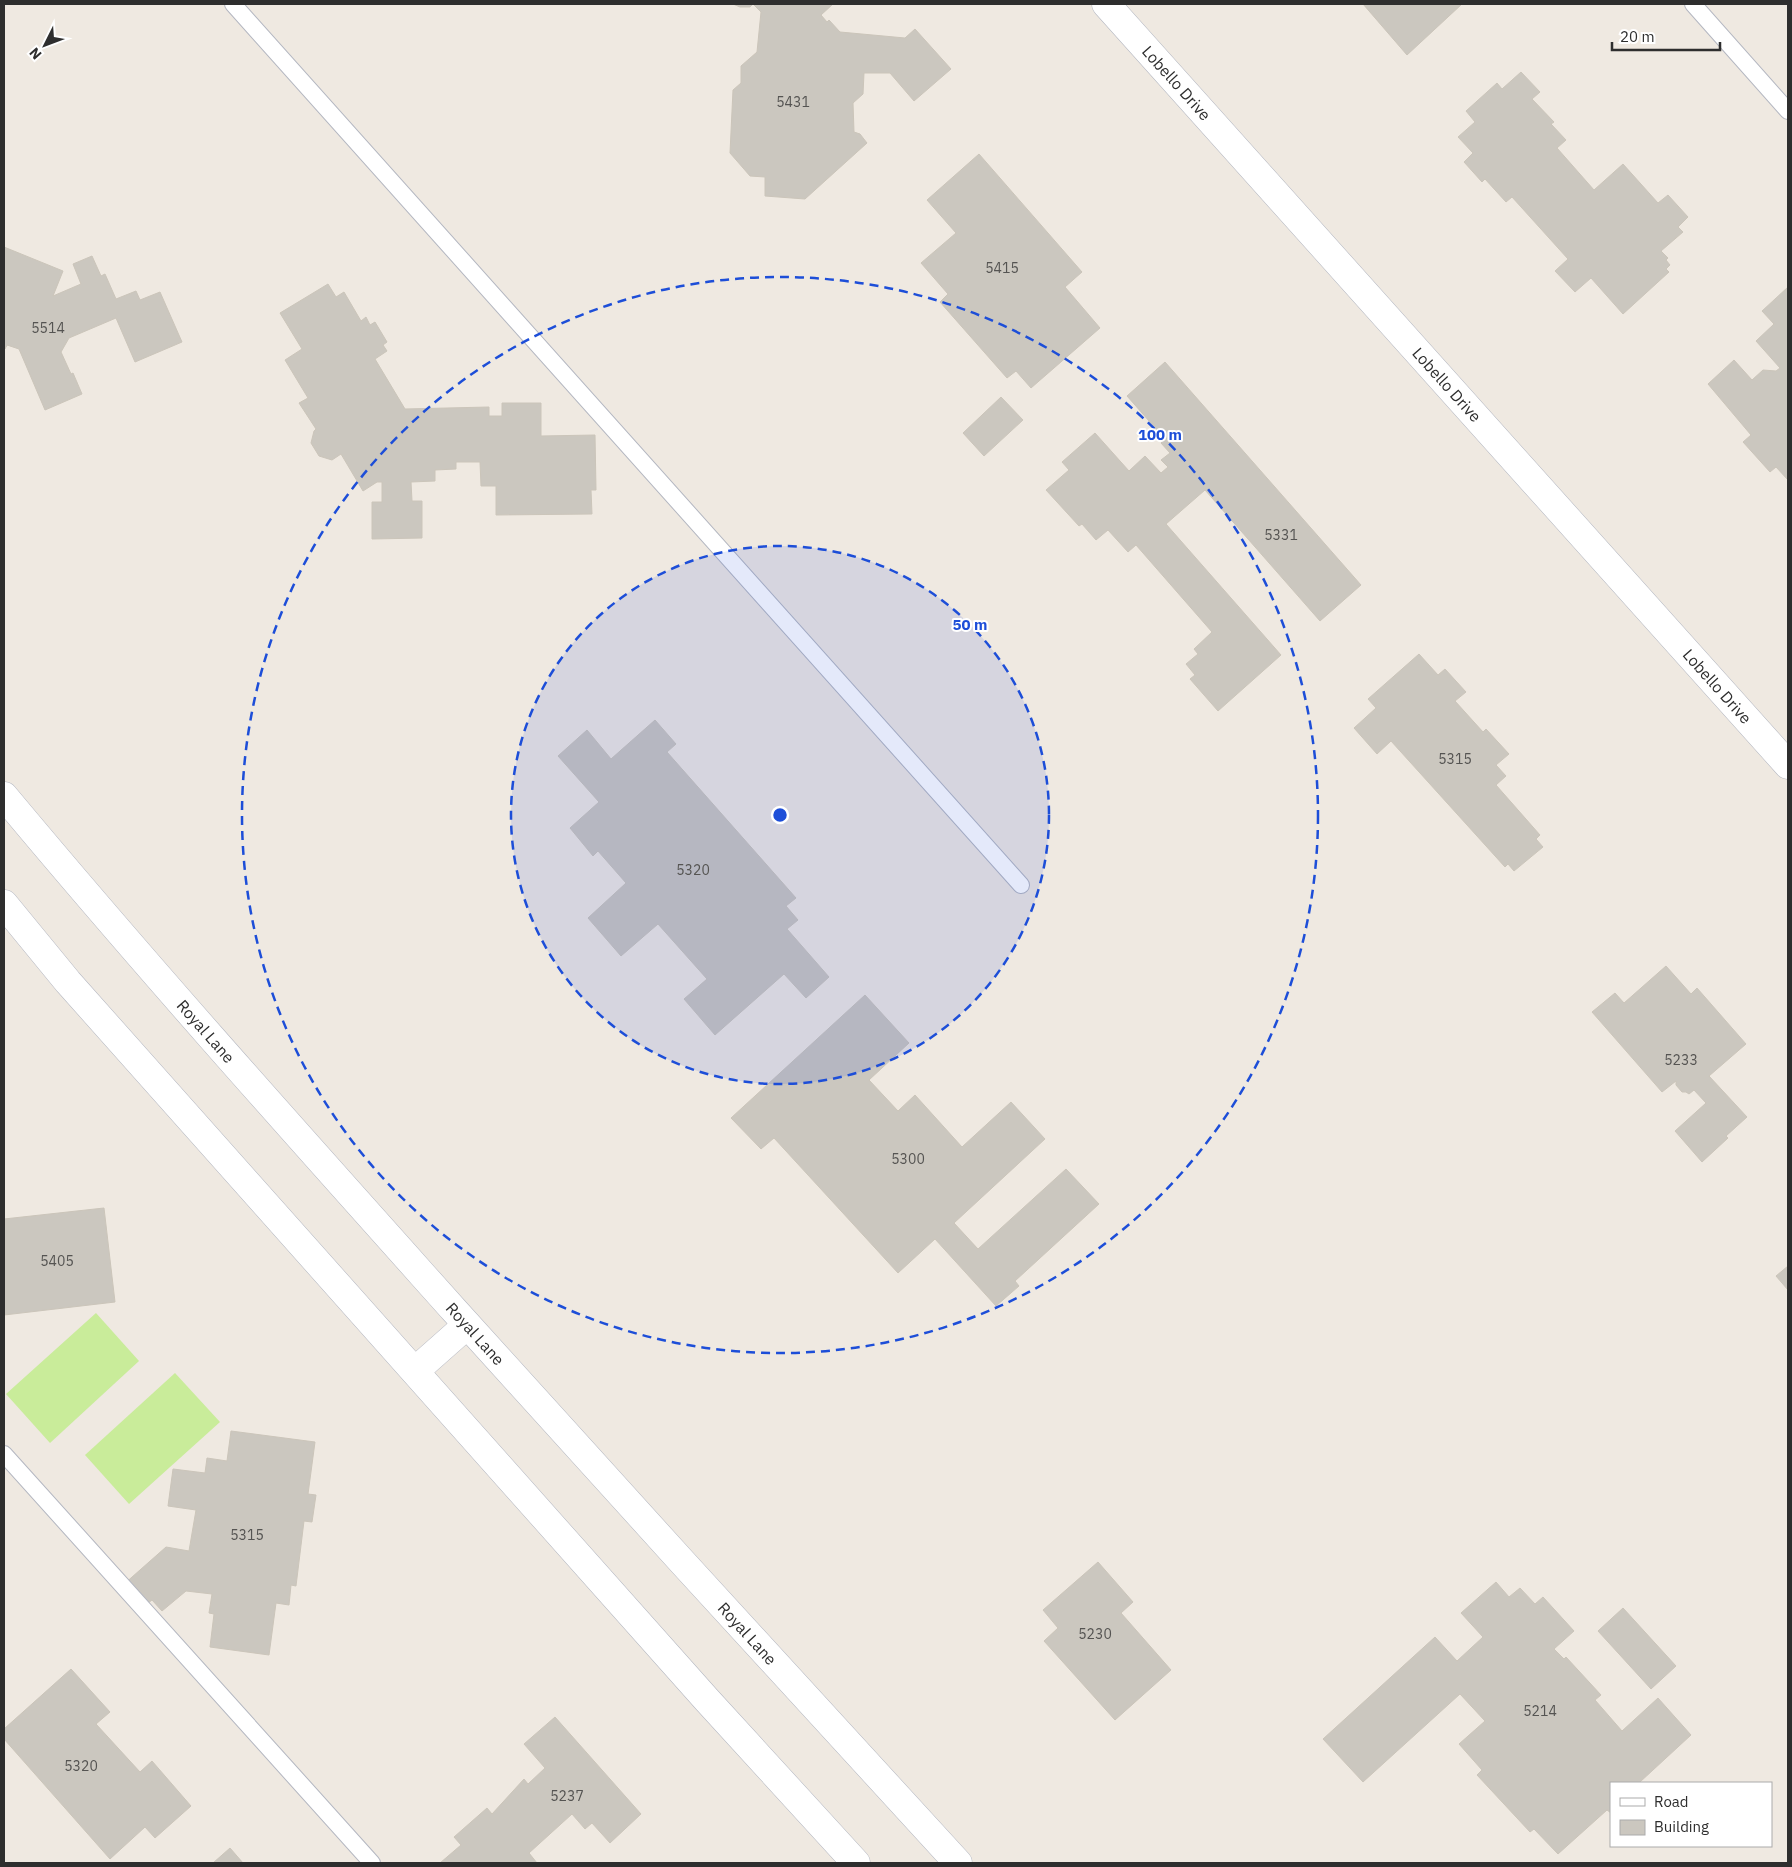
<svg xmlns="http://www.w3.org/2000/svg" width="1792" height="1867" font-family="'IBM Plex Sans',sans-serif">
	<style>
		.pitch { fill: #c9ec9a }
		.building { fill: #cbc7bf; stroke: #cbc5ba }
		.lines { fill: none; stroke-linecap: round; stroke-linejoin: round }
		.service-casing { stroke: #b4b7c1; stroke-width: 18 }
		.minor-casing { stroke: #b4b7c1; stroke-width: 29 }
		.secondary-casing { stroke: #b4b7c1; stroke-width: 29 }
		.service { stroke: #fff; stroke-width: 16 }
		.minor { stroke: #fff; stroke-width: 28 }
		.secondary { stroke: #fff; stroke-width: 28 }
		.ring { fill: none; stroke: #1d4ed8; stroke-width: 2.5; stroke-dasharray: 9 6 }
		.labels { text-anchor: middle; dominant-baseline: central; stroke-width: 4; stroke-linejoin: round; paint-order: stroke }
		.number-label { font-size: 14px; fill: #555452 }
		.street-label { font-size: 16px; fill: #2e2e2e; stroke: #fff }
		.centre { fill: #1d4ed8; stroke: #fff; stroke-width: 2.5 }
		.ring-label { font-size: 15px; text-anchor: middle; font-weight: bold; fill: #1d4ed8; stroke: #fff; stroke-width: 4; stroke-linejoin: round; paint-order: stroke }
	</style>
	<rect width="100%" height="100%" fill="#efe9e1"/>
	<g class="pitch">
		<polygon points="96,1313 139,1361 50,1443 6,1394"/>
		<polygon points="175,1373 220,1422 129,1504 85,1455"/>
	</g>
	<g class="building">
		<polygon points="733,4 753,4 750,7 740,7"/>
		<polygon points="753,4 833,4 821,15 827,22 829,20 840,32 905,38 915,29 951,69 914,101 890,73 864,73 863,94 853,103 854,132 860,134 867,143 805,199 765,196 765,177 750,176 730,153 733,90 741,83 741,66 757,52 761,12"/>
		<polygon points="1363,4 1462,4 1407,55"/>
		<polygon points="1521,72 1540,92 1532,99 1554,122 1551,124 1566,140 1557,148 1594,190 1623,164 1658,203 1668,195 1688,217 1678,227 1683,232 1661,251 1668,258 1666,260 1670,265 1666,269 1669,272 1623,314 1591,278 1575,292 1555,271 1568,259 1512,197 1506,202 1485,179 1482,182 1464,162 1473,153 1458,137 1475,122 1466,111 1497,83 1502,89"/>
		<polygon points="979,154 1082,272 1065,287 1100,328 1031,388 1016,371 1007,378 940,302 948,294 921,263 956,233 927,200"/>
		<polygon points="4,247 63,271 53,296 81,284 73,264 92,256 101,276 105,274 116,299 136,291 140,300 160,292 182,342 135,362 116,318 69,338 61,352 71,374 73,373 82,394 45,410 19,349 7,345 5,349 4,349"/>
		<polygon points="328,284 336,297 344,292 361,321 366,317 370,325 375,322 387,342 383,345 387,351 375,359 405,409 489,407 489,416 502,416 502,403 541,403 541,436 595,435 596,490 591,490 592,514 496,515 496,486 481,486 480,462 456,462 456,469 435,470 435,481 411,482 412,501 422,501 422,538 372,539 372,502 382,502 382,482 377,482 363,491 341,454 332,460 319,456 311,443 314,431 316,429 299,403 308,398 285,360 302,349 280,313"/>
		<polygon points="1788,287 1788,480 1776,467 1770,472 1743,442 1751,435 1708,384 1734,360 1752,380 1763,370 1776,371 1780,368 1756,341 1774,324 1762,311"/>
		<polygon points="1165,362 1361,585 1320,621 1205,490 1166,524 1281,655 1218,711 1190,679 1195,675 1186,664 1198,654 1194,649 1212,632 1136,545 1128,552 1108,530 1096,540 1082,524 1079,526 1046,490 1069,470 1062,462 1095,433 1129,471 1145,456 1161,473 1168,467 1161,460 1170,453 1161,443 1165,439 1127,396"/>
		<polygon points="1001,397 1023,420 984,456 963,433"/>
		<polygon points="1419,654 1438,675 1445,669 1466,692 1455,701 1483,732 1486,729 1509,754 1496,765 1506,776 1496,785 1540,835 1536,839 1543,847 1514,871 1508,864 1505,867 1391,741 1377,754 1354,728 1376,708 1368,699"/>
		<polygon points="655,720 676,744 667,752 796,898 786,906 798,920 787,929 829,977 806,998 784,974 715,1035 684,999 707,979 658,924 621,956 588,918 626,883 598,851 593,856 570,828 599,802 558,756 587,730 611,759"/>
		<polygon points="1666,966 1691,994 1697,988 1746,1044 1709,1076 1747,1117 1726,1136 1728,1138 1702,1162 1675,1131 1706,1103 1694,1090 1689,1094 1686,1092 1682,1092 1676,1085 1676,1081 1662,1092 1592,1012 1615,993 1624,1003"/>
		<polygon points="865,995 909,1043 869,1080 898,1111 915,1095 962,1147 1011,1102 1045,1139 954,1223 978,1249 1066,1169 1099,1204 1015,1281 1019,1286 996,1306 935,1239 898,1273 774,1138 761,1149 731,1118"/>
		<polygon points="104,1208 115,1302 4,1315 4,1219"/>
		<polygon points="1788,1266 1788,1290 1776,1276"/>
		<polygon points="231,1431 315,1442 308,1494 316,1495 312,1522 304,1521 296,1586 291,1585 289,1605 276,1603 269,1655 210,1647 214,1614 209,1613 212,1594 186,1591 162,1611 152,1600 143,1607 123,1585 166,1547 189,1551 196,1510 168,1506 173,1469 205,1473 207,1458 227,1461"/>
		<polygon points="1098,1562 1133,1602 1121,1613 1171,1670 1115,1720 1044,1641 1058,1628 1043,1610"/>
		<polygon points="1496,1582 1509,1597 1520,1588 1535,1604 1543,1597 1574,1631 1554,1649 1564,1659 1566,1657 1601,1695 1595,1700 1622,1731 1658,1698 1691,1735 1640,1782 1641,1783 1611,1783 1611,1813 1607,1810 1558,1854 1534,1829 1530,1832 1477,1775 1482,1770 1459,1744 1485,1721 1460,1694 1363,1782 1323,1739 1435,1637 1457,1661 1483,1637 1461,1613"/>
		<polygon points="1623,1608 1676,1666 1651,1689 1598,1631"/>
		<polygon points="71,1669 110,1712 96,1724 140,1772 152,1761 191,1806 155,1838 145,1827 110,1859 4,1739 4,1729"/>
		<polygon points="555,1717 641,1814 610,1843 592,1823 585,1829 572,1814 529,1853 537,1863 440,1863 461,1845 454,1837 487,1808 492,1814 524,1779 528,1784 545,1768 524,1744"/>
		<polygon points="230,1848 243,1863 213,1863"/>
	</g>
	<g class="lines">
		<defs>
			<g id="service">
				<polyline points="233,4 1021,885"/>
				<polyline points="1693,4 1788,111"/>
				<polyline points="4,1454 372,1863"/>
			</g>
			<g id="minor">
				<path id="s1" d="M1106,4L1788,765"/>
			</g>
			<g id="secondary">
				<path id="s2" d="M4,796C150,971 302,1140 454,1310C621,1495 789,1680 958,1863"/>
				<polyline points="4,904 68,982 707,1700 856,1863"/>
				<polyline points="415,1371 467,1325"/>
			</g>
		</defs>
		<use href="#service" class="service-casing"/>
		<use href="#minor" class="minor-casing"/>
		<use href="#secondary" class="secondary-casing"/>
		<use href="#service" class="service"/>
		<use href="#minor" class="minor"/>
		<use href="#secondary" class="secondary"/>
	</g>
	<circle cx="780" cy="815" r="269" fill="#1d4ed8" fill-opacity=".12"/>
	<g class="ring">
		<circle cx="780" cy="815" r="269"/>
		<circle cx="780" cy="815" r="538"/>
	</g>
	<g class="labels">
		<g class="number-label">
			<text x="793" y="102">5431</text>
			<text x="1002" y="268">5415</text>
			<text x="48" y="328">5514</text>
			<text x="1281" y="535">5331</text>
			<text x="1455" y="759">5315</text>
			<text x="693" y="870">5320</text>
			<text x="1681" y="1060">5233</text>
			<text x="908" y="1159">5300</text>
			<text x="57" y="1261">5405</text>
			<text x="247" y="1535">5315</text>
			<text x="1095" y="1634">5230</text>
			<text x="1540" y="1711">5214</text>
			<text x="81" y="1766">5320</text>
			<text x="567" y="1796">5237</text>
		</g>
		<g class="street-label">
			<text stroke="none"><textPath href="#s1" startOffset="106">Lobello Drive</textPath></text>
			<text stroke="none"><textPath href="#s1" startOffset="511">Lobello Drive</textPath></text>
			<text stroke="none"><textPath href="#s1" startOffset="916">Lobello Drive</textPath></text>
			<text stroke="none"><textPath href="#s2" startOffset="310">Royal Lane</textPath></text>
			<text stroke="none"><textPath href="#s2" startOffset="715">Royal Lane</textPath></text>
			<text stroke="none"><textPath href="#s2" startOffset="1120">Royal Lane</textPath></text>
		</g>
	</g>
	<circle cx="780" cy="815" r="8" class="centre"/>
	<g class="ring-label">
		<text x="1160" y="440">100 m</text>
		<text x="970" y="630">50 m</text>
	</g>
	<rect width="1792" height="1867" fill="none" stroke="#2e2e2e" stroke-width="10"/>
	<rect x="1610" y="1782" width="162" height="65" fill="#ffffff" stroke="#ababab"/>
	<rect x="1620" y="1798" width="25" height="8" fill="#ffffff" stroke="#ababab"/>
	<text x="1654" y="1807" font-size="15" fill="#2e2e2e">Road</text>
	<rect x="1620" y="1820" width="25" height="15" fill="#cbc7bf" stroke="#ababab"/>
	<text x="1654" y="1832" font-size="15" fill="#2e2e2e">Building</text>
	<g transform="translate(45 45) rotate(228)" stroke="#ffffff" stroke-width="4" paint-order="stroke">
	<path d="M0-4L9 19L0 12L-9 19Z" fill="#2e2e2e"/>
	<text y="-8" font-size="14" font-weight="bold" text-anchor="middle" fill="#2e2e2e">N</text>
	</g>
	<path d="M1612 42v8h108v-8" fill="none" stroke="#2e2e2e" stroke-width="2.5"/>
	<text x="1620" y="42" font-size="15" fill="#2e2e2e" stroke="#ffffff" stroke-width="4" paint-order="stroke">20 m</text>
</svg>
